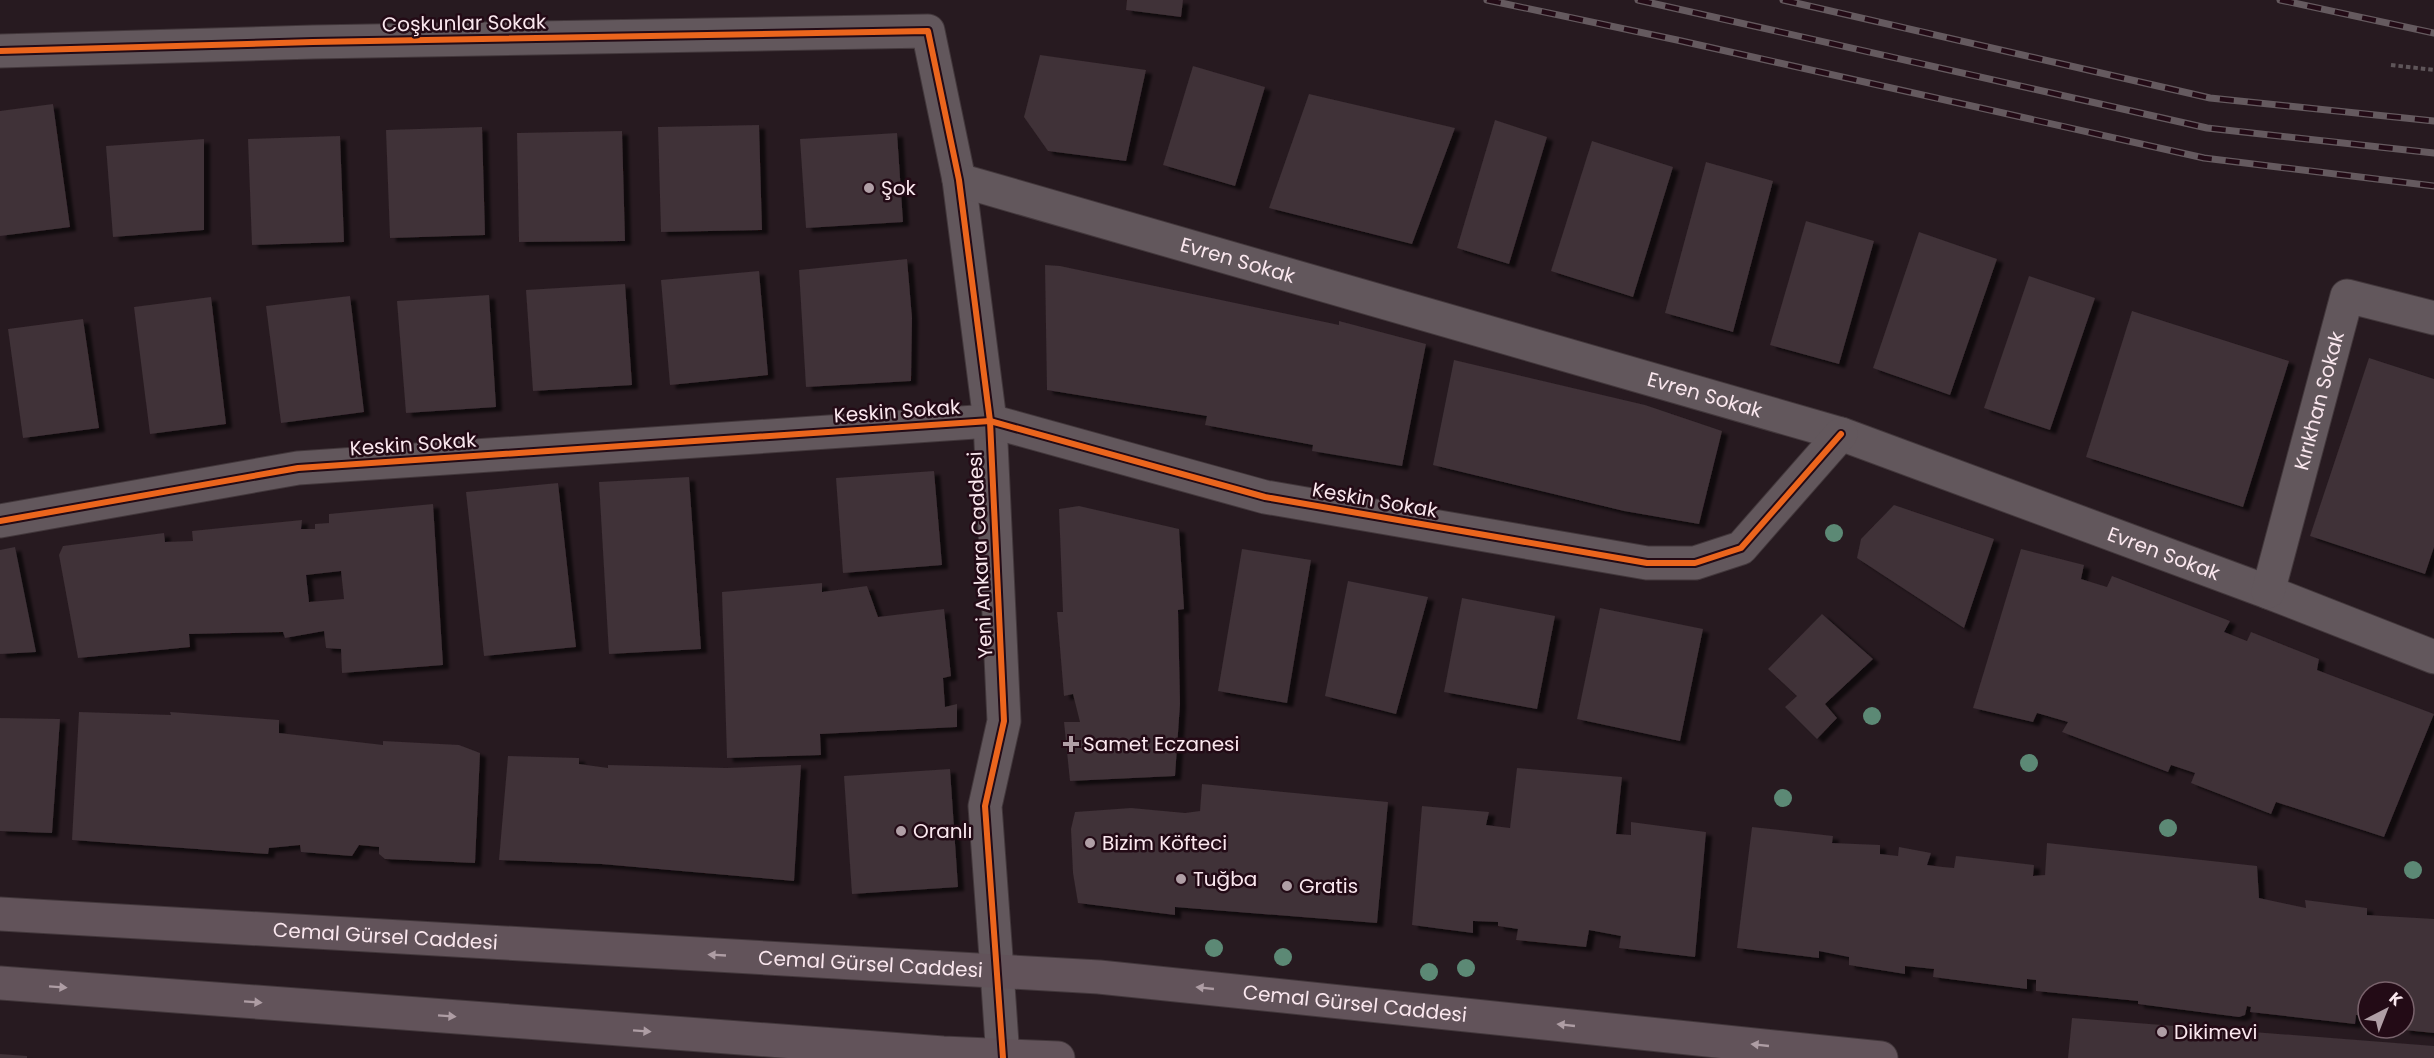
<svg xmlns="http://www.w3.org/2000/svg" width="2434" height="1058" font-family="Poppins,sans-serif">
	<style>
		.building { fill: #3f3137; fill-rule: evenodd; filter: url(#shadow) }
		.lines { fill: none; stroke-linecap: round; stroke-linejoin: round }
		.minor-casing { stroke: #42373b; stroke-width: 35 }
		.tertiary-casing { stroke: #42373b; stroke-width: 35 }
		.primary-casing { stroke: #42373b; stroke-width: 35 }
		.path { stroke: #5e5559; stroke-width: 4; stroke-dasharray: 4.5 3; stroke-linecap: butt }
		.minor { stroke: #62575c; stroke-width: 33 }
		.tertiary { stroke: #62575c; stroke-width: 33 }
		.primary { stroke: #62535a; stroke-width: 33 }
		.rail-casing { stroke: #655a5f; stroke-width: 7 }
		.rail { stroke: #230b16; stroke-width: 4.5; stroke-dasharray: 14; stroke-linecap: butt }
		.cycleway-casing { stroke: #230b16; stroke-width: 10 }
		.cycleway { stroke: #eb651d; stroke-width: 6 }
		.tree { fill: #5c8975 }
		.oneway { fill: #ae9da4 }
		.poi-dot { fill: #b09fa6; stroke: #230b16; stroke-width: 2 }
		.labels { text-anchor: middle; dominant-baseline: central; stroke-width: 5; stroke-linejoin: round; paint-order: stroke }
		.street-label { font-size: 20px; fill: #fae7ee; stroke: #230b16 }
		.poi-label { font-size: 20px; fill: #fae7ee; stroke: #230b16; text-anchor: start }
	</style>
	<defs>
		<filter id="shadow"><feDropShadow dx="6" dy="4" stdDeviation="1.5" flood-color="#0009"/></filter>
	</defs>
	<rect width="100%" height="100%" fill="#271a20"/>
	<g class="building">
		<polygon points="1127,0 1183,0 1181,17 1126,10"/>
		<polygon points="1040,55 1146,70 1126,161 1048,151 1024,117"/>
		<polygon points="1193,66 1265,87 1235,186 1163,165"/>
		<polygon points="1309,94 1455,128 1412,244 1269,208"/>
		<polygon points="53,104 70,227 0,236 0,111"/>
		<polygon points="1495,120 1547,137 1509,264 1457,248"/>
		<polygon points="759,125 762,230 661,232 658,127"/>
		<polygon points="482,127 485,235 390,238 386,130"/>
		<polygon points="622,131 625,241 519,242 517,133"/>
		<polygon points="897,133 903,222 806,228 800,139"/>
		<polygon points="340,136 344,242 252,245 248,139"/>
		<polygon points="204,139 204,230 113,237 106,146"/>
		<polygon points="1592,141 1673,167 1633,297 1551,271"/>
		<polygon points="1706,162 1773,181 1733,332 1665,313"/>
		<polygon points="1806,221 1874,241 1839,364 1770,345"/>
		<polygon points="1919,232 1997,259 1950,395 1873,368"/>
		<polygon points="907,259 912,318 911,381 806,387 799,270"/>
		<polygon points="1045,265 1060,266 1339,325 1339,321 1426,344 1402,466 1312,451 1313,445 1205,425 1207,416 1047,390"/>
		<polygon points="759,271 768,375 670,385 661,280"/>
		<polygon points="2029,276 2095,298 2050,430 1984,408"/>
		<polygon points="625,284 632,385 533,391 526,290"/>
		<polygon points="489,295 496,407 406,413 397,301"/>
		<polygon points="350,296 364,412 281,423 266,306"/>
		<polygon points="211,297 226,424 150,434 134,307"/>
		<polygon points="2132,311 2289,361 2243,507 2086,457"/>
		<polygon points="83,319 99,428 23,438 8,329"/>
		<polygon points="2369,358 2434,379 2434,547 2425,574 2310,536"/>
		<polygon points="1454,360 1645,405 1722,431 1699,524 1624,511 1433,465"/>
		<polygon points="934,471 942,565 843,573 836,478"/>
		<polygon points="689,477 701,649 609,654 599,482"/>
		<polygon points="558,483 576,647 484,656 466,492"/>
		<path d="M433,504L443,665L342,673L341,649L326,648L324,631L285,638L283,632L189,634L190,647L78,658L59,555L63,546L164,533L165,542L193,541L192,531L302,520L301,529H315V524L329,523V514ZM341,571L344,599L309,602L306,575Z"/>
		<polygon points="1894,505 1994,539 1964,628 1857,558 1861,539"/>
		<polygon points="1079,506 1179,529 1184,609 1178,610 1180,704 1175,776 1070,781 1064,722 1080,722 1073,694 1064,696 1057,612 1063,612 1059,509"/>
		<polygon points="15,547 36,652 0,654 0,550"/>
		<polygon points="1242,549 1311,560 1287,703 1218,691"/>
		<polygon points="2021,549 2084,565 2081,579 2107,587 2112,576 2230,621 2224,632 2247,641 2251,632 2319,659 2317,670 2434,714 2384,837 2276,802 2271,814 2191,783 2195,773 2171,765 2168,772 2062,732 2068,722 2037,713 2033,722 1973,708"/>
		<polygon points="1348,581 1428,597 1396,714 1325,696"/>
		<polygon points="822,583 822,592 867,586 878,617 944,609 951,676 943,678 945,707 957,704 957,727 820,734 821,755 727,758 722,592"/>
		<polygon points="1462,598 1555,616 1537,709 1444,692"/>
		<polygon points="1600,608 1703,629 1680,741 1577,719"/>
		<polygon points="1822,614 1873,659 1825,704 1837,718 1817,739 1785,707 1797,696 1768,669"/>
		<polygon points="79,712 171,715 170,712 279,720 279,733 383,745 383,741 459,745 480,753 475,863 385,859 379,854 379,847 359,845 352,856 301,852 300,845 269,848 268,854 72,840"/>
		<polygon points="0,718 60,719 52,833 0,831"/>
		<polygon points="508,756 579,758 579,764 608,768 608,765 726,768 801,765 794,881 601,864 499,860"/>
		<polygon points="1517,768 1622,777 1616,834 1631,835 1631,822 1706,832 1695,957 1619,948 1621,936 1589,930 1586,947 1516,940 1518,929 1498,926 1498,922 1473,921 1473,933 1412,925 1422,806 1489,812 1486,825 1510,828"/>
		<polygon points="950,769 958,887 852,894 844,776"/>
		<polygon points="1202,784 1388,802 1377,923 1175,907 1175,915 1078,903 1073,873 1071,829 1075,812 1131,808 1185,813 1200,811"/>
		<polygon points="1752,827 1833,836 1832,843 1880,845 1880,854 1898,856 1899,847 1931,853 1927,865 1943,867 1954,868 1956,856 2034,865 2033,876 2045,875 2047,843 2257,866 2259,898 2306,908 2305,900 2367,908 2367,915 2434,919 2434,1033 2404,1030 2404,992 2368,992 2368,1016 2356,1015 2355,1024 2250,1012 2251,1007 2247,1006 2245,1015 2239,1017 2138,1004 2138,1001 2036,991 2036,980 2027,979 2027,989 1933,977 1934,969 1905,966 1905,974 1849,965 1849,957 1819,951 1819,958 1737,948"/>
		<polygon points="2072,1018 2434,1046 2434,1058 2068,1058"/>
		<polygon points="0,1054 27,1056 27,1058 0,1058"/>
	</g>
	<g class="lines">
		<defs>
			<g id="minor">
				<polyline points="0,51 313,42 928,31 959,180 990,421 1004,721 985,806 997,971"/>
				<path id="s1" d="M959,180L1841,434L2268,592L2434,657"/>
				<polyline points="0,521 298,468 990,421 1265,497 1647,563 1695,563 1741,548 1841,434"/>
				<path id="s2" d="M2268,592L2347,296L2434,318"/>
			</g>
			<polyline id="tertiary" points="997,971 1003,1058"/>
			<g id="primary">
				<path id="s3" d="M0,914L1099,977L1881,1058"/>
				<polyline points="0,983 943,1053 1058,1058"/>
			</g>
		</defs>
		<use href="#minor" class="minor-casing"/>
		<use href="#tertiary" class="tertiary-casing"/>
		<use href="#primary" class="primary-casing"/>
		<polyline class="path" points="2391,65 2434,70"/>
		<use href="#minor" class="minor"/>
		<use href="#tertiary" class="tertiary"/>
		<use href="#primary" class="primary"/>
		<defs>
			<g id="rail">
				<polyline points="1487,0 1677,40 2204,158 2434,186"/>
				<polyline points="1638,0 2207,128 2434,153"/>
				<polyline points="1783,0 2210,98 2434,121"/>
				<polyline points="2280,0 2434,33"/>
			</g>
		</defs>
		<use href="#rail" class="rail-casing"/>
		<use href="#rail" class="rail"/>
		<defs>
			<g id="cycleway">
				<polyline points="0,51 313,42 928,31 959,180 990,421 1004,721 985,806 1003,1058"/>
				<polyline points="0,521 298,468 990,421 1265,497 1647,563 1695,563 1741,548 1841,434"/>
			</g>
		</defs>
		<use href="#cycleway" class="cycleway-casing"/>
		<use href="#cycleway" class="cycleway"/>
	</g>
	<g class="tree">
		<circle cx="1834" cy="533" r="9"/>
		<circle cx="1872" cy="716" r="9"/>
		<circle cx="2029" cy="763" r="9"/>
		<circle cx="1783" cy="798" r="9"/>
		<circle cx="2168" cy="828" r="9"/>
		<circle cx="2413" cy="870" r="9"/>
		<circle cx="1214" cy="948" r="9"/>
		<circle cx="1283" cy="957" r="9"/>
		<circle cx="1466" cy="968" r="9"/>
		<circle cx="1429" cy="972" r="9"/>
	</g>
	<defs><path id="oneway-solid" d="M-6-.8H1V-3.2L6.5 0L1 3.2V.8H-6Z" transform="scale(1.5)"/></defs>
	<g class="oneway">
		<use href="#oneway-solid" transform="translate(717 955) rotate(-177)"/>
		<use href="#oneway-solid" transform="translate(58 987) rotate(4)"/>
		<use href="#oneway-solid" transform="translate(1205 988) rotate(-174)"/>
		<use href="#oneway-solid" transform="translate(253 1002) rotate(4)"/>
		<use href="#oneway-solid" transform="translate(447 1016) rotate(4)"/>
		<use href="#oneway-solid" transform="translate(1566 1025) rotate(-174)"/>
		<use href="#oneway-solid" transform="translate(642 1031) rotate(4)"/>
		<use href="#oneway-solid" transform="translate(1760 1045) rotate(-174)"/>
	</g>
	<g class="poi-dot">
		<circle cx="869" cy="188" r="6"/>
		<path d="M1068 735h6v6h6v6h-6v6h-6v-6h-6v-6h6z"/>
		<circle cx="901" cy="831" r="6"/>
		<circle cx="1090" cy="843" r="6"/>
		<circle cx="1181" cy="879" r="6"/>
		<circle cx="1287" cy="886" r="6"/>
		<circle cx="2162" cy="1032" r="6"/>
	</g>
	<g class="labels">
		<g class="street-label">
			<text transform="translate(464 23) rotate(-1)">Coşkunlar Sokak</text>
			<text stroke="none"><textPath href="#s1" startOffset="290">Evren Sokak</textPath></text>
			<text stroke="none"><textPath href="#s1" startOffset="776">Evren Sokak</textPath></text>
			<text stroke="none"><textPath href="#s2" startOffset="198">Kırıkhan Sokak</textPath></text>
			<text transform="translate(897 411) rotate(-4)">Keskin Sokak</text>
			<text transform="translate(413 444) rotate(-4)">Keskin Sokak</text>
			<text transform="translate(1375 500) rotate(10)">Keskin Sokak</text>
			<text stroke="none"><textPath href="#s1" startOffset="1262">Evren Sokak</textPath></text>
			<text transform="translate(980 555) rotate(-93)">Yeni Ankara Caddesi</text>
			<text stroke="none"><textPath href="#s3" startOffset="386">Cemal Gürsel Caddesi</textPath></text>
			<text stroke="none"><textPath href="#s3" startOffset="872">Cemal Gürsel Caddesi</textPath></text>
			<text stroke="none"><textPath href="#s3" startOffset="1358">Cemal Gürsel Caddesi</textPath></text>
		</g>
		<g class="poi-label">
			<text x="881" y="188">Şok</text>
			<text x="1083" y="744">Samet Eczanesi</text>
			<text x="913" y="831">Oranlı</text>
			<text x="1102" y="843">Bizim Köfteci</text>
			<text x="1193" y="879">Tuğba</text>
			<text x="1299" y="886">Gratis</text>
			<text x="2174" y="1032">Dikimevi</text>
		</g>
	</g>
	<g transform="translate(2386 1010) rotate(42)"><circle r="28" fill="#230b16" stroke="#79636c" stroke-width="1.5"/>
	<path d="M0-4.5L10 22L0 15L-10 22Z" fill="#b09fa6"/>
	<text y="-9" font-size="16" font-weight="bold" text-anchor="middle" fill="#fae7ee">K</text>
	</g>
</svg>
